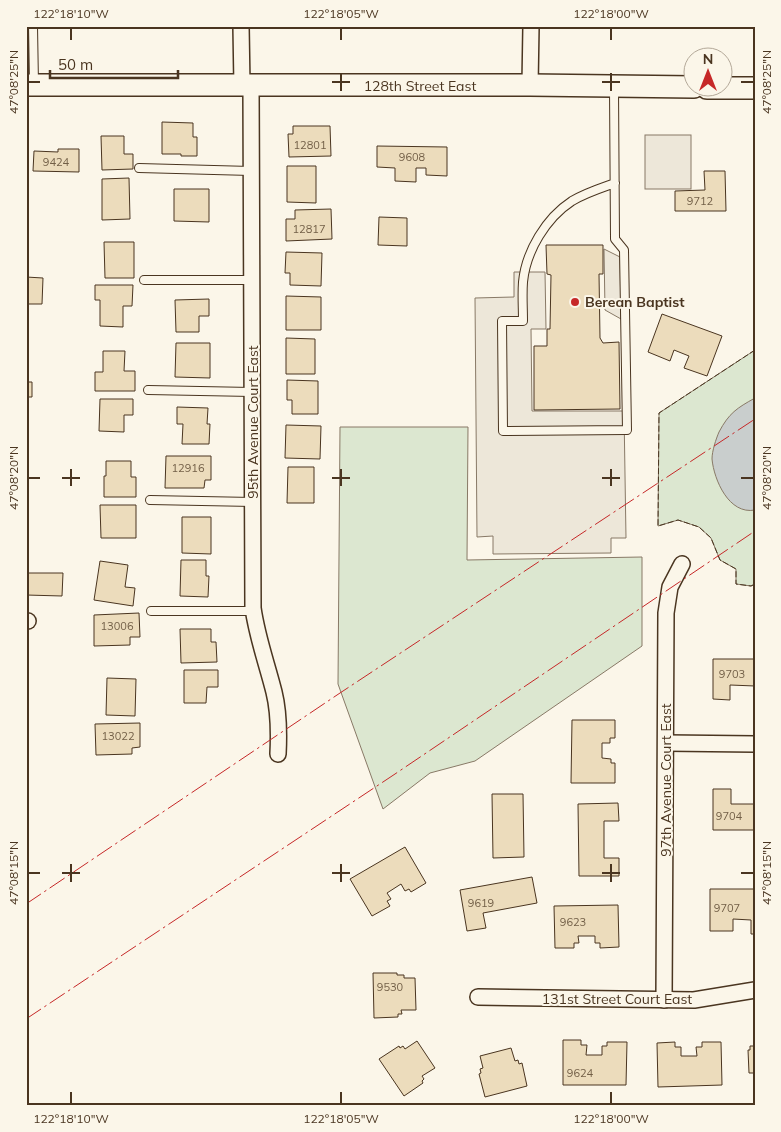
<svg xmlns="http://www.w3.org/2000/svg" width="781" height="1132" font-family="Mulish,sans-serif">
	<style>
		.green { fill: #dce7d0; stroke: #887966 }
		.parking { fill: #ede7d9; stroke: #887966 }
		.water { fill: #c9cecd; stroke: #887966 }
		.building { fill: #ecdcbc; stroke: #4a3520 }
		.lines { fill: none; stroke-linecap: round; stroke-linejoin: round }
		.lane-casing { stroke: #4a3520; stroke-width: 10 }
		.street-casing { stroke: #4a3520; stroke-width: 18 }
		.secondary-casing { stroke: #4a3520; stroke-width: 24 }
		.lane { stroke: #fbf6e9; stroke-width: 8 }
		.street { stroke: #fbf6e9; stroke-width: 15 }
		.secondary { stroke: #fbf6e9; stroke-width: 21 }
		.fence { stroke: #4a3520; stroke-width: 1; stroke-dasharray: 6 2.5; stroke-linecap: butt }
		.power { stroke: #c62828; stroke-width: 1; stroke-dasharray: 18 4 2.5 4; stroke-linecap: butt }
		.ticks { fill: none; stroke: #4a3520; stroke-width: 2 }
		.poi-dot { fill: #c62828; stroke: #fbf6e9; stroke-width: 2 }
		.labels { text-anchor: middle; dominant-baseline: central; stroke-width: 4; stroke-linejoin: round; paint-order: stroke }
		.number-label { font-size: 11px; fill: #725f47 }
		.street-label { font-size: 14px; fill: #4a3520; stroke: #fbf6e9 }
		.poi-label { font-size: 14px; font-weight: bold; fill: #4a3520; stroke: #fbf6e9; text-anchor: start }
		.neatline { fill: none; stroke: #4a3520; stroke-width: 2 }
		.ticks-label { font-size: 12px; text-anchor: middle; fill: #4a3520 }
	</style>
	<rect width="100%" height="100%" fill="#fbf6e9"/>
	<g class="green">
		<polygon points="755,350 755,584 751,586 736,584 736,569 720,560 711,538 699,527 678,520 658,526 659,413"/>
		<polygon points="340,427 468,427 467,560 642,557 642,646 475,761 430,773 383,809 338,684"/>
	</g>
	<g class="parking">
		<rect x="645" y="135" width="46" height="54"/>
		<polygon points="604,249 620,257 621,319 605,310"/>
		<polygon points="514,272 545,272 546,329 531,329 532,411 624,411 626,538 611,538 611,553 493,554 493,536 477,537 475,298 514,297"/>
	</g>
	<path class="water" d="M755,398V510C729,515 714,480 712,459C712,451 716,439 719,432C729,413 737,408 755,398Z"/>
	<g class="building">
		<polygon points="162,122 193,123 193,137 197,137 197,156 181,156 181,154 162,154"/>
		<polygon points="293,126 330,126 331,156 289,157 288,134 293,134"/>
		<polygon points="101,136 124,136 124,154 133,154 133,169 102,170"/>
		<polygon points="377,146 447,147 447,176 426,175 426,168 416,168 416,182 395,181 395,168 377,167"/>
		<polygon points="58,149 79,149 79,172 33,171 34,151 58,152"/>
		<polygon points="287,166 316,166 316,203 287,202"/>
		<polygon points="704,171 725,171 726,211 675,211 675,191 705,190"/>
		<polygon points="129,178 130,219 102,220 102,179"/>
		<polygon points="174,189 209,189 209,222 174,221"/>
		<polygon points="331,209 332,239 286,241 286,219 295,219 295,210"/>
		<polygon points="379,217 407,218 407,246 378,245"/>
		<polygon points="104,242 134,242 134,278 105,278"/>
		<polygon points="546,245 603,245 603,274 599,274 600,338 603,343 619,342 620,409 534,410 534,346 547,346 547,329 550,329 551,275 547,274"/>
		<polygon points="286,252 322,253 321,286 290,285 290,273 285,273"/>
		<polygon points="26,277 43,278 42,304 26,304"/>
		<polygon points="95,285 133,285 132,306 123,306 123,327 100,326 100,300 95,300"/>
		<polygon points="286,296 321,297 321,330 286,330"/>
		<polygon points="209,299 209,316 199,316 199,332 176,332 175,300"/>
		<polygon points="662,314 722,336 707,376 684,368 689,356 674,350 670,361 648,352"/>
		<polygon points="286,338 315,339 315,374 286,374"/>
		<polygon points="176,343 210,343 210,378 175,377"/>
		<polygon points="103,351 125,351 124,371 135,371 135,391 95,391 95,372 103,372"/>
		<polygon points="287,380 318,381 318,414 292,414 292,400 287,400"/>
		<polygon points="26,382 32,382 32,397 27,397 26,431"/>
		<polygon points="100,399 133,399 133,415 124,415 124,432 99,431"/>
		<polygon points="177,407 208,408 207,424 210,424 209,444 182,444 183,424 177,424"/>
		<polygon points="286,425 321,426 320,459 285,458"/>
		<polygon points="166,456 211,456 211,480 205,480 204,488 165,488"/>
		<polygon points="106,461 131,461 131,477 136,477 136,497 104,497 104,476 106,476"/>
		<polygon points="288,467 314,467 314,503 287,503"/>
		<polygon points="100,505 136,505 136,538 101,538"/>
		<polygon points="182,517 211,517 211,554 182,553"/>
		<polygon points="181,560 206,560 206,576 209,576 208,597 180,596"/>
		<polygon points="100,561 128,565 125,587 135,588 133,606 94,600"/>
		<polygon points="26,573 63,573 62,596 26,595"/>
		<polygon points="139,613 140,637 130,637 130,645 94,646 94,615"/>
		<polygon points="180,629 211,629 211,642 216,642 217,662 181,663"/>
		<polygon points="713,659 755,659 755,686 730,685 730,700 713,699"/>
		<polygon points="184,670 218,670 218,687 207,687 206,703 184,703"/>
		<polygon points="107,678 136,679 135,716 106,715"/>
		<polygon points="572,720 615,720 615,738 610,738 610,743 602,743 602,758 611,759 611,763 615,763 615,783 571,783"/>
		<polygon points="140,723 140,747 132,748 132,754 96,755 95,724"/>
		<polygon points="713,789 731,789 731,804 755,804 755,830 713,830"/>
		<polygon points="492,794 523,794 524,857 493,858"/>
		<polygon points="618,803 619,821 604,821 604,858 619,858 619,876 579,876 578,804"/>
		<polygon points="405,847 426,883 411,892 409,889 405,891 401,884 387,893 391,899 387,901 390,906 372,916 350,879"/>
		<polygon points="532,877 537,903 483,913 486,928 467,931 460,890"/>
		<polygon points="710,889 755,889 755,934 751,934 751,920 733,919 733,931 710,931"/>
		<polygon points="618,905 619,947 600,948 600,943 595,943 595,936 578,936 579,943 574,943 574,948 555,948 554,906"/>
		<polygon points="373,973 397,973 397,975 404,975 404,978 415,978 416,1010 401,1010 402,1014 398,1014 398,1017 374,1018"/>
		<polygon points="754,1032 755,1073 749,1073 748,1050 750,1050 750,1046 754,1046"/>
		<polygon points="563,1040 581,1040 581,1045 587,1045 586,1055 602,1055 602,1046 607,1046 607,1042 627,1042 626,1085 563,1085"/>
		<polygon points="417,1041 435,1068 422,1076 424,1079 422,1081 423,1083 404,1096 379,1059 399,1046 400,1048 403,1046 405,1049"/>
		<polygon points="675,1042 675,1047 681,1047 681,1056 697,1056 696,1047 702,1047 702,1042 721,1042 722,1085 658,1087 657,1043"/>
		<polygon points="511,1048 515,1061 518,1060 519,1064 522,1063 527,1086 485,1097 479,1074 481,1073 480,1069 483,1068 480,1056"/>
	</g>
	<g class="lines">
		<defs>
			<g id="lane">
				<polyline points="33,26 34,84"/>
				<path d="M614,88L615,239L624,250L627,430L503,431L502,321H523C523,308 522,295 523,282C526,251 546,218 572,201C585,193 601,188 615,183"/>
				<polyline points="139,168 251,171"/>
				<polyline points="144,280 252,280"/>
				<polyline points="148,390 252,392"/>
				<polyline points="150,500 253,502"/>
				<polyline points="151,611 254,611"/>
			</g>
			<g id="street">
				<polyline points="241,26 242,86"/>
				<polyline points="530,85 531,26"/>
				<path d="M251,86L253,608C257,637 267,664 274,692C279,712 279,734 278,754"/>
				<polyline points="26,621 28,621"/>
				<polyline points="666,743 755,744"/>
				<polyline points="478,997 694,1000 755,990"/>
				<polyline points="664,1000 666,613 670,587 682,564"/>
			</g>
			<g id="secondary">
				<polyline points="26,85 530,85 694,87"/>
				<polyline points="707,88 755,88"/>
			</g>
		</defs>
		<use href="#lane" class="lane-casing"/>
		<use href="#street" class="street-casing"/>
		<use href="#secondary" class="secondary-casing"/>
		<use href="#lane" class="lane"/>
		<use href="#street" class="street"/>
		<use href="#secondary" class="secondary"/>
		<polyline class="fence" points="755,350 659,413 658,526 678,520 699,527 711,538 720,560 736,569 736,584 751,586 755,584"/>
		<g class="power">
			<polyline points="26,904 340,693 755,419"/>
			<polyline points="26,1019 395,774 755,531"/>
		</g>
	</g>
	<path class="ticks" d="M71,28V40M341,28V40M611,28V40M341,73V91M611,73V91M28,82H40M332,82H350M602,82H620M741,82H754M71,469V486M341,469V486M611,469V486M28,478H40M62,478H80M332,478H350M602,478H620M741,478H754M71,864V882M341,864V882M611,864V882M28,873H40M62,873H80M332,873H350M602,873H620M741,873H754M71,1092V1104M341,1092V1104M611,1092V1104"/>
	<circle class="poi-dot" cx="575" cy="302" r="5"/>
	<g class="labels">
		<g class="number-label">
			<text x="310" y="145">12801</text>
			<text x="412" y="157">9608</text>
			<text x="56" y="162">9424</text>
			<text x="700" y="201">9712</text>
			<text x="309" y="229">12817</text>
			<text x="188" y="468">12916</text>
			<text x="117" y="626">13006</text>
			<text x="732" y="674">9703</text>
			<text x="118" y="736">13022</text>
			<text x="729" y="816">9704</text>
			<text x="481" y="903">9619</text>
			<text x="727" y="908">9707</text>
			<text x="573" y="922">9623</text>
			<text x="390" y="987">9530</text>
			<text x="580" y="1073">9624</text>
		</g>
		<g class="street-label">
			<text x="420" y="86">128th Street East</text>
			<text transform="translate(253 422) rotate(-90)">95th Avenue Court East</text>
			<text transform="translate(666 780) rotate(-90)">97th Avenue Court East</text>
			<text x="617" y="999">131st Street Court East</text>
		</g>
		<g class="poi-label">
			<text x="585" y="302">Berean Baptist</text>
		</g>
	</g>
	<rect width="781" height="1132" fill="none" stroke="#fbf6e9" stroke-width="55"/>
	<g transform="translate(708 72)"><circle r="24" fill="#fbf6e9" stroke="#b4a999"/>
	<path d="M0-4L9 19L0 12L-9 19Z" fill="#c62828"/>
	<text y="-8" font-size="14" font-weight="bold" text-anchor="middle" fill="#4a3520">N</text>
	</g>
	<path d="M50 70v8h128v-8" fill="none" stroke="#4a3520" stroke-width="2.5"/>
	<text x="58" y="70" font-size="15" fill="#4a3520" stroke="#fbf6e9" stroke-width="4" paint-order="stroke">50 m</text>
	<rect x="28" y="28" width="726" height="1076" class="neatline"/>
	<g class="ticks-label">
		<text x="71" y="18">122°18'10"W</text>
		<text x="341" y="18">122°18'05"W</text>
		<text x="611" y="18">122°18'00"W</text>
		<text transform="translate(14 82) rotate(-90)" y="4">47°08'25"N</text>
		<text transform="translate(767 82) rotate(-90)" y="4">47°08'25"N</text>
		<text transform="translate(14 478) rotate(-90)" y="4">47°08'20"N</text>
		<text transform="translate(767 478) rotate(-90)" y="4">47°08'20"N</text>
		<text transform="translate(14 873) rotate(-90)" y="4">47°08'15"N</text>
		<text transform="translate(767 873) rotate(-90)" y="4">47°08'15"N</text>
		<text x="71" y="1123">122°18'10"W</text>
		<text x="341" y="1123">122°18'05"W</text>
		<text x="611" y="1123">122°18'00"W</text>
	</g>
</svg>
